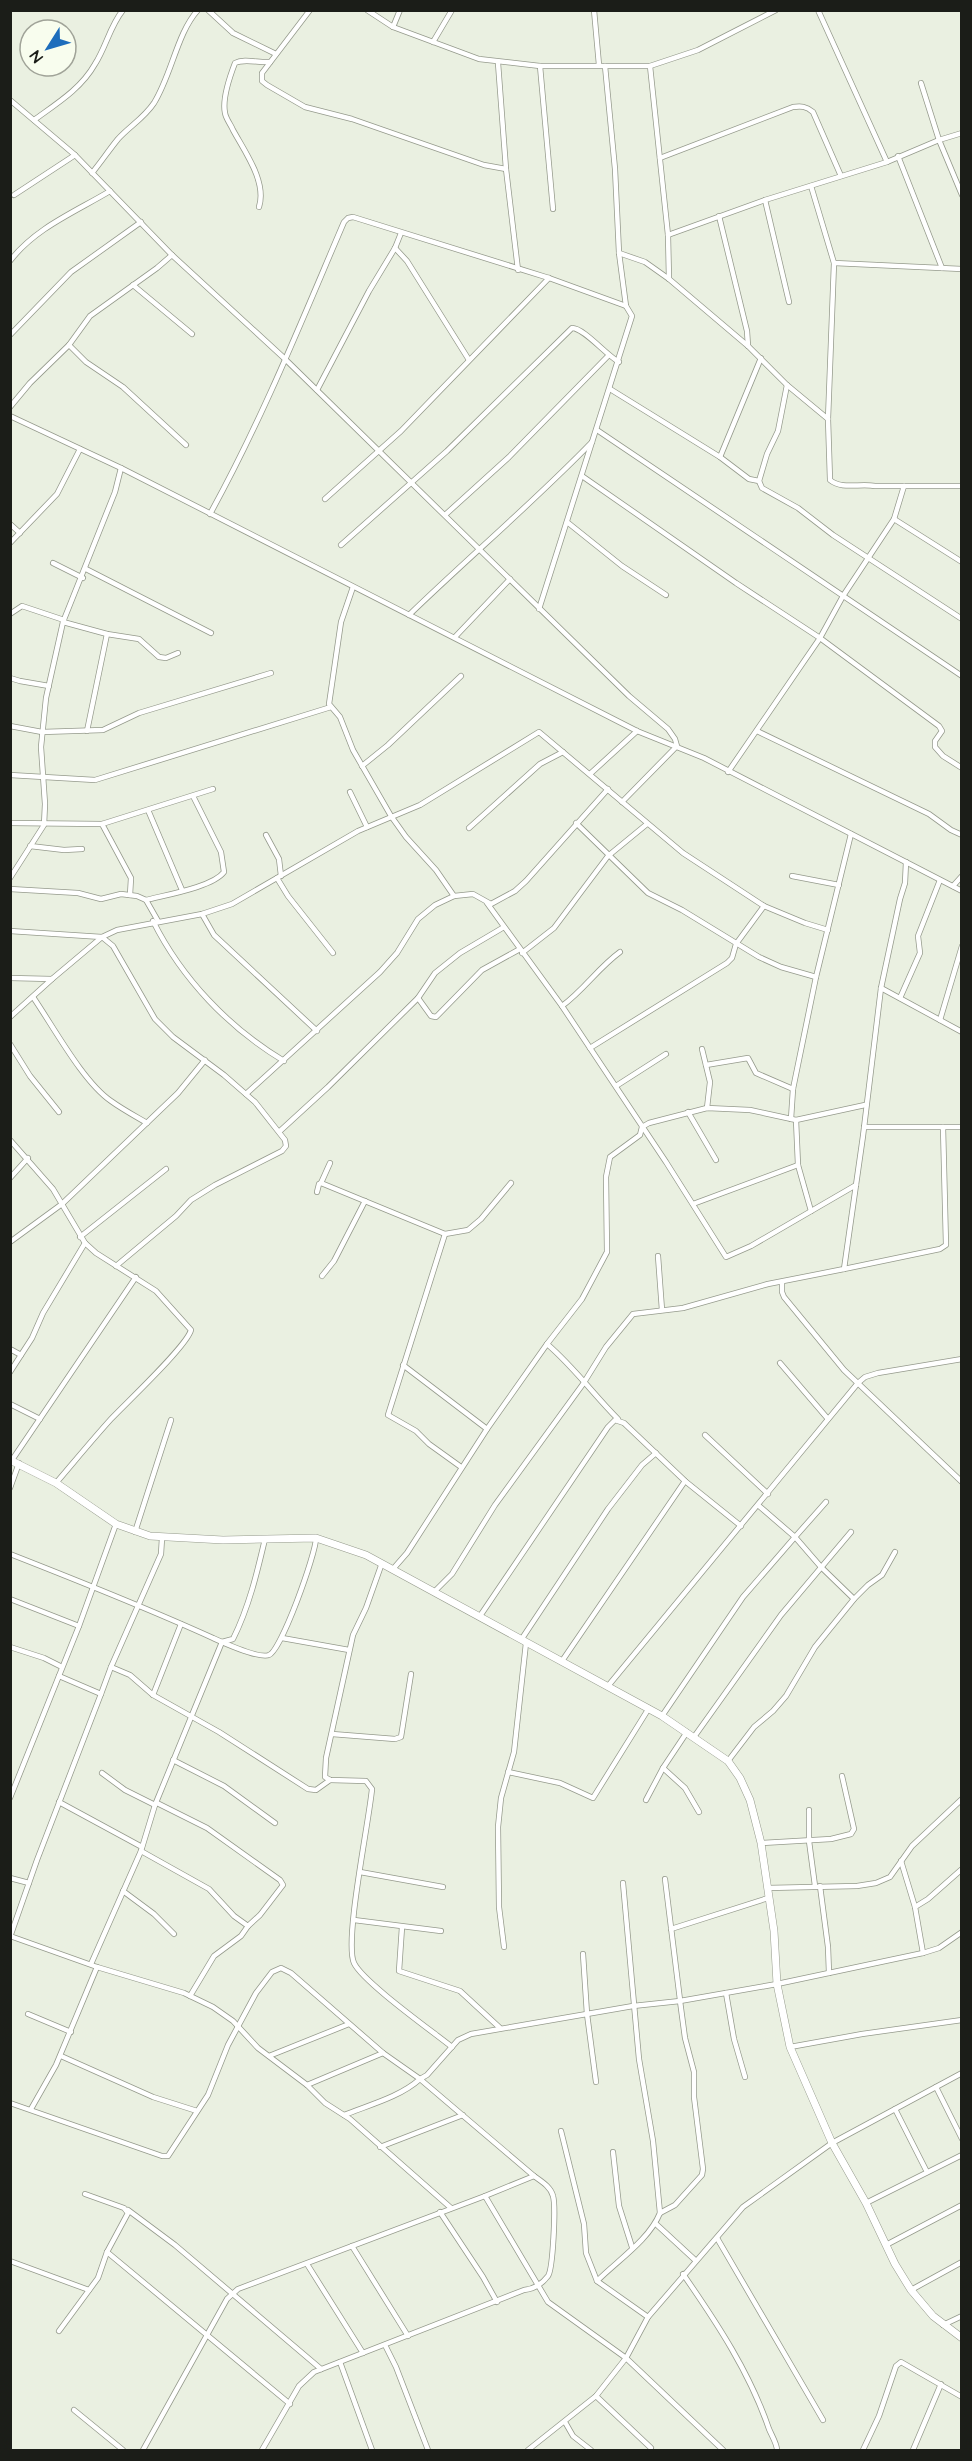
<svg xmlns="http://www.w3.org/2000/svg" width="972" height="2461" font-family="Quicksand,sans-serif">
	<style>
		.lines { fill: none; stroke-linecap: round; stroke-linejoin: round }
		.street-casing { stroke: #959a8c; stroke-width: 6 }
		.secondary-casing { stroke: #959a8c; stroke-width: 8 }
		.street { stroke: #fff; stroke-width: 4.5 }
		.secondary { stroke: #fff; stroke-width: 7 }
	</style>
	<rect width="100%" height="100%" fill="#eaf0e1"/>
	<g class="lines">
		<defs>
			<g id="street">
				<polyline points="208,10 233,33 276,54"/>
				<polyline points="310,10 262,73 262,81 267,85 305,107 352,119 484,165 506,169"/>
				<polyline points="367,10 393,27 479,59 540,66 650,66 698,50 776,10"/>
				<polyline points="594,10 599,65"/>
				<polyline points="818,10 887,162 939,140 962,133"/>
				<polyline points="393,27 400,10"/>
				<polyline points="433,42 452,10"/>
				<polyline points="498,63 506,169 518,270"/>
				<polyline points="540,66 553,209"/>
				<polyline points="605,66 615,169 619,253 626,306"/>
				<polyline points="650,66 668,235 669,279"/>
				<polyline points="921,83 939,140 962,195"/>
				<polyline points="10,100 75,155 172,255 284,358 629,696 668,729 675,739 677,746 622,802"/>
				<path d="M34,120C56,104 81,89 95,64C106,47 110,26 123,10"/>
				<polyline points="898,156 942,268"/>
				<path d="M660,158L793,107C801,106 806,106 813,112L841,176"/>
				<path d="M92,173C101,162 109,150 118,139C130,126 144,118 154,103C172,74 177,33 198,10"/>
				<path d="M811,186L834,263L828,419L830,480C842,490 860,483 875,486H962"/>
				<polyline points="14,195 75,155"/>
				<polyline points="765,200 789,302"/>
				<path d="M259,207C267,182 245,152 233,130C231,125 226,119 225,113C222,99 230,76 235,63C244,58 259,63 270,62"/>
				<polyline points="719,216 747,331 748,346"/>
				<polyline points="668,235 765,200 887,162"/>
				<polyline points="395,248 407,261 469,360"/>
				<polyline points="619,253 645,262 669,279 748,346 787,385 828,419"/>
				<path d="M10,261C35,228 75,212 110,191"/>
				<polyline points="834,263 962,269"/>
				<polyline points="133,285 192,334"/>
				<polyline points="10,335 71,272 141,222"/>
				<polyline points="69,345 86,362 123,387 186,445"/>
				<polyline points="787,385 778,431 767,454 759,481 762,488 798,508 833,535 962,619"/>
				<polyline points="610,389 720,457 749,479 759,481"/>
				<polyline points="317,390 369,291 395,248 401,233"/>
				<polyline points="10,407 30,383 69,345 90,316 157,268 172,255"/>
				<polyline points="10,416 121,468 637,731 704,758 962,891"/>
				<polyline points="597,430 962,676"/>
				<polyline points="720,457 761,358"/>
				<polyline points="582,476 736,583 820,638 939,726 942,731 935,741 935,747 943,756 962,768"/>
				<polyline points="325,499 401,431 549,278"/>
				<path d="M210,514C262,420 302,320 344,222L348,218L353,217L549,278L626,306L632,316L539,609"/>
				<polyline points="445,515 509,457 608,356"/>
				<polyline points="894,519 962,562"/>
				<polyline points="567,522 622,566 666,595"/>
				<polyline points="10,524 20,533"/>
				<polyline points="10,543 57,494 80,449"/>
				<path d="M341,545L447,451L572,328C584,328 606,355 619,362"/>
				<polyline points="53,563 83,578"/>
				<polyline points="86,569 211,633"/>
				<polyline points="353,587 341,622 329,704 340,717 353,750 391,816 406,837 436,870 454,896"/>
				<polyline points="10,614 22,606 64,620"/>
				<path d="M409,615C470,556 534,502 592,442"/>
				<polyline points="63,622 107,634 139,639 159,657 166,658 178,653"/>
				<polyline points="455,637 510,579"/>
				<polyline points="10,678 20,681 49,686"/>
				<polyline points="10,726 42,732 103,730 139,713 271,673"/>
				<polyline points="87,731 107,634"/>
				<polyline points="757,731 929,814 951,830 962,835"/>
				<polyline points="362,766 388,745 461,676"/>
				<polyline points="728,772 820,638 843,596 894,519 904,486"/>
				<polyline points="590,774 637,731"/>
				<polyline points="10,775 95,780 331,707"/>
				<polyline points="350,792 367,827"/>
				<polyline points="148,810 182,890"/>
				<polyline points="10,823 102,824 213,789"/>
				<polyline points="576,823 648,893 682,910 759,957 781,967 816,977"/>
				<polyline points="102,824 131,878 130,895"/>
				<polyline points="469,828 540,764 563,752"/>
				<polyline points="266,835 279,859 281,876"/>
				<polyline points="30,846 64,850 82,849"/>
				<polyline points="792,876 839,885"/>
				<polyline points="10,878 44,825 45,804 41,747 46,698 63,622 115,492 121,468"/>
				<polyline points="277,878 288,896 333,953"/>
				<polyline points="953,886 962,876"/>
				<polyline points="10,889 78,893 101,899 121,894 137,896 146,900 158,921"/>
				<path d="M146,900C165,895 213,887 224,872L221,852L193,796"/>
				<polyline points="487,903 562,1006 666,1162 726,1257 751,1246 856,1185"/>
				<polyline points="202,914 214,935 317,1031"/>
				<path d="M153,921C182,979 229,1028 284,1061"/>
				<polyline points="10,931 102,937 113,946 155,1019 173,1037 224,1075 255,1102 285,1140 286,1146 282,1151 215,1185 191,1200 176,1216 116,1266"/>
				<polyline points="522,953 554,928 608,856 647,824"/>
				<polyline points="10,978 52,979 102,937 117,930 202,914 232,904 358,831 420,805 539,732 683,853 764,906 805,923 828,930"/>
				<polyline points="881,988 962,1032"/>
				<path d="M33,997C53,1026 83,1082 111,1101C122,1109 135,1116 147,1123"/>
				<polyline points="418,998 431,1016 436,1017 482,970 520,949"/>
				<polyline points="900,998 920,953 918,936 940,880"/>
				<path d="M562,1006C584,990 598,968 620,952"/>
				<polyline points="10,1017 52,979"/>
				<polyline points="940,1020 962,946"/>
				<polyline points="10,1044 30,1076 59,1112"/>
				<polyline points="590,1048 727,963 732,958 736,944 764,906"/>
				<polyline points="702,1049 710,1082 707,1108"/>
				<polyline points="706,1065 748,1058 756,1073 793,1089"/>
				<polyline points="616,1086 666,1054"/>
				<polyline points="246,1094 380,972 397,953 418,919 435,905 454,896 473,894 491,904 515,891 526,881 608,789"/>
				<polyline points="688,1112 716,1160"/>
				<polyline points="791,1119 793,1089 816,977 851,834"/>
				<polyline points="796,1120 798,1165 811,1211"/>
				<polyline points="864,1127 962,1127"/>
				<polyline points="280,1131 328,1087 418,998 435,973 460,953 504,927"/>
				<path d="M10,1140L53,1189L85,1243L96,1253L156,1291L191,1330C187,1346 126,1403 111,1419C92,1440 74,1462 56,1483"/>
				<polyline points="330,1163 321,1183 445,1234 388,1415 416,1431 429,1444 461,1467"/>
				<polyline points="10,1178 28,1158"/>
				<polyline points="317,1192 319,1184 321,1183"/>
				<polyline points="693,1204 798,1165"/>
				<polyline points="445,1234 468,1230 481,1219 511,1183"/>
				<polyline points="80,1237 166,1169"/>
				<polyline points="10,1242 62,1204 178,1093 205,1060"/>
				<polyline points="658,1256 662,1310"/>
				<polyline points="844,1269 940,1249 946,1245 943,1127"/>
				<polyline points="322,1276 334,1261 365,1201"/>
				<polyline points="782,1283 782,1292 784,1297 844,1370 962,1482"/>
				<polyline points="10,1349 21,1355"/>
				<polyline points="780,1363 828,1419"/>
				<polyline points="403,1365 487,1429"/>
				<polyline points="10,1372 32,1338 43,1313 85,1243"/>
				<polyline points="10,1404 40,1419"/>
				<path d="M618,1419C594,1395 573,1366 547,1344L582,1299L607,1252L606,1177L610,1157L640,1135L642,1127L649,1123L707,1108L750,1110L796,1120L865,1105"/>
				<polyline points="705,1435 768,1494"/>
				<polyline points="12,1460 136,1277"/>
				<polyline points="10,1488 19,1463"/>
				<polyline points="759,1506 795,1537 826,1502"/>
				<polyline points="135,1532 171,1420"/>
				<polyline points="162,1538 161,1554 111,1667 130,1675 153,1695 219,1732 308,1789 316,1790 330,1780"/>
				<path d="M10,1554C79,1581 147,1608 213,1638C224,1643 259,1659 269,1655C281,1651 316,1554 316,1538"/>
				<path d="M382,1563L366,1608L353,1635L326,1758L325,1777L330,1780L366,1781L372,1789C369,1822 344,1941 354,1963C363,1982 432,2031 452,2047"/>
				<polyline points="393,1569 407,1553 487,1429 547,1344"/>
				<polyline points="435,1591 452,1574 495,1505 583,1384 606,1347 633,1314 683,1308 768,1284 844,1269 863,1136 881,988 900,899 905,883 906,862"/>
				<polyline points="10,1599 79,1626"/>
				<polyline points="480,1616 608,1427 615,1420 624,1423 685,1481 741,1526"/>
				<polyline points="282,1638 349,1650"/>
				<polyline points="521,1640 608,1509 642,1465 656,1453"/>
				<polyline points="10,1647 44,1658 62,1667"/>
				<polyline points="562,1661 685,1481"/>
				<polyline points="59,1676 101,1694 111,1667"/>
				<polyline points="608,1686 858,1383 865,1377 878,1373 962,1359"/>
				<polyline points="153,1695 181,1624"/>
				<polyline points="662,1716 743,1597 795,1537 821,1567 854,1599"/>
				<polyline points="687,1732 663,1768 685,1788 699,1812"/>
				<polyline points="332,1734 395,1739 401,1737 411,1674"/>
				<polyline points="694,1737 781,1615 851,1532"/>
				<polyline points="173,1760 224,1786 275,1823"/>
				<polyline points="728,1761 754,1727 773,1711 786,1696 815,1647 854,1599 868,1585 882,1575 895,1552"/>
				<polyline points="508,1772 560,1783 593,1798 649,1708"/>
				<polyline points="102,1773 125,1790 155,1805"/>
				<polyline points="10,1798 79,1626 116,1524"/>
				<polyline points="646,1800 663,1768"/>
				<polyline points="59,1802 142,1847"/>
				<polyline points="809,1810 809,1841 815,1886"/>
				<polyline points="761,1843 831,1839 851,1834 854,1829 842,1776"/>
				<polyline points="141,1851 209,1889 234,1916 248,1926 260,1915 283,1885 280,1880 207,1828 157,1803"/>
				<polyline points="901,1861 915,1907"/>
				<polyline points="360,1872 443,1887"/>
				<polyline points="10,1878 29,1883"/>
				<polyline points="665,1879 680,2000"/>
				<polyline points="623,1883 639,2059 653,2141 660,2213"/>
				<polyline points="820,1886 828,1947 829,1973"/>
				<polyline points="767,1888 857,1886 876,1883 890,1877 912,1846 962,1799"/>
				<polyline points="123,1891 154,1914 174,1934"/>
				<polyline points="354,1920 441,1931"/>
				<polyline points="402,1927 399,1971 460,1991 500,2028"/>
				<polyline points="671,1929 768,1898"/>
				<polyline points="10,1936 97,1967 184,1993 213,2007 233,2021 258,2048 307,2085 325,2103 350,2119 451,2208"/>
				<polyline points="10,1937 37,1860 101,1694"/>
				<polyline points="504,1947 499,1907 498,1827 501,1798 514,1752 526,1643"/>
				<polyline points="923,1953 915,1907 928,1899 962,1869"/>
				<polyline points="583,1954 587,2014 596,2082"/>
				<path d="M91,1964L141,1851L155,1805L222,1642L233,1639C249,1607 257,1573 265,1539"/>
				<polyline points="726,1993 734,2039 745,2077"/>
				<polyline points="190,1996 214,1956 241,1936 248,1926"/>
				<polyline points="28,2014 71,2032"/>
				<polyline points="790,2047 862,2034 962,2020"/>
				<polyline points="61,2056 153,2097 197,2111"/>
				<polyline points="269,2056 349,2024"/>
				<polyline points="307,2085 383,2053"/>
				<polyline points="936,2087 962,2139"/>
				<path d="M10,2103L162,2156H168L208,2095L228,2045L256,1993L272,1972L281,1968L291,1973L383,2053L420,2079C400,2097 369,2105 344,2115"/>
				<polyline points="31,2109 56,2065 97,1967"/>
				<polyline points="895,2109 927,2172"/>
				<polyline points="561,2131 584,2224 586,2253 597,2281 648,2317"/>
				<polyline points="380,2147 463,2115"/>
				<polyline points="613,2152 619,2206 632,2247"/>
				<polyline points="866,2203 962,2155"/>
				<polyline points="128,2210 175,2245 321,2369"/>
				<polyline points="440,2212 483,2277 497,2302"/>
				<polyline points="656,2224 695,2260"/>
				<polyline points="717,2238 823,2420"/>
				<polyline points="886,2245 962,2205"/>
				<polyline points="352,2246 408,2336"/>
				<polyline points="107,2252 290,2404"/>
				<polyline points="10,2261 89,2290"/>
				<polyline points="307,2264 363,2353"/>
				<path d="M683,2274C717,2323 750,2373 769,2429C772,2436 777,2444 777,2450"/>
				<path d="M597,2281C618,2260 649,2240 660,2213L675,2205L702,2175L703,2169L694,2097V2072L685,2038L680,2001"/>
				<polyline points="911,2290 962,2262"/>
				<polyline points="943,2325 962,2316"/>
				<polyline points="59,2331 98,2278 107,2252 128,2213 124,2208 85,2194"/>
				<polyline points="385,2345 396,2367 428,2450"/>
				<polyline points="340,2362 372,2450"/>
				<polyline points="596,2396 651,2448"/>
				<polyline points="74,2410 123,2450"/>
				<polyline points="565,2422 573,2436 591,2450"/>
				<polyline points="143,2450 227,2299 238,2289 485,2196"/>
				<path d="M262,2450L299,2386L314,2372L524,2290C533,2289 542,2284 548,2276C553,2269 556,2206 553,2196C551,2187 541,2181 534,2176"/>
				<polyline points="528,2450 596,2396 626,2358 648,2317 743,2207 832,2143 962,2073"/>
				<polyline points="723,2450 626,2358 548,2302 485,2196 534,2176 420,2079 427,2075 458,2040 471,2034 633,2006 680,2001 777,1984 923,1953 939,1948 962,1932"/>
				<polyline points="863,2450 879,2416 896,2366 901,2362 962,2397"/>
				<polyline points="913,2450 941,2384"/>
			</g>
			<polyline id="secondary" points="10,1460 56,1483 116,1524 150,1536 223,1540 316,1538 366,1555 662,1716 728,1761 740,1778 750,1800 761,1843 774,1931 777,1984 790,2047 832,2143 866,2203 895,2264 911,2290 933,2316 962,2338"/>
		</defs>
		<use href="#street" class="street-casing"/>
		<use href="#secondary" class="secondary-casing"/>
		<use href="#street" class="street"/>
		<use href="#secondary" class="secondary"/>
	</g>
	<rect width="972" height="2461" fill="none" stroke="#1b1d18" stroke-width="24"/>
	<g transform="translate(48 48) rotate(233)"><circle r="28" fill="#f8fdee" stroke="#a0a398" stroke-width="1.5"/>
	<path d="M0-4.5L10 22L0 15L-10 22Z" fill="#1d6dbc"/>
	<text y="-9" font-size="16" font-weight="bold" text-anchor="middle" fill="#1b1d18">N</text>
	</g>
</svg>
